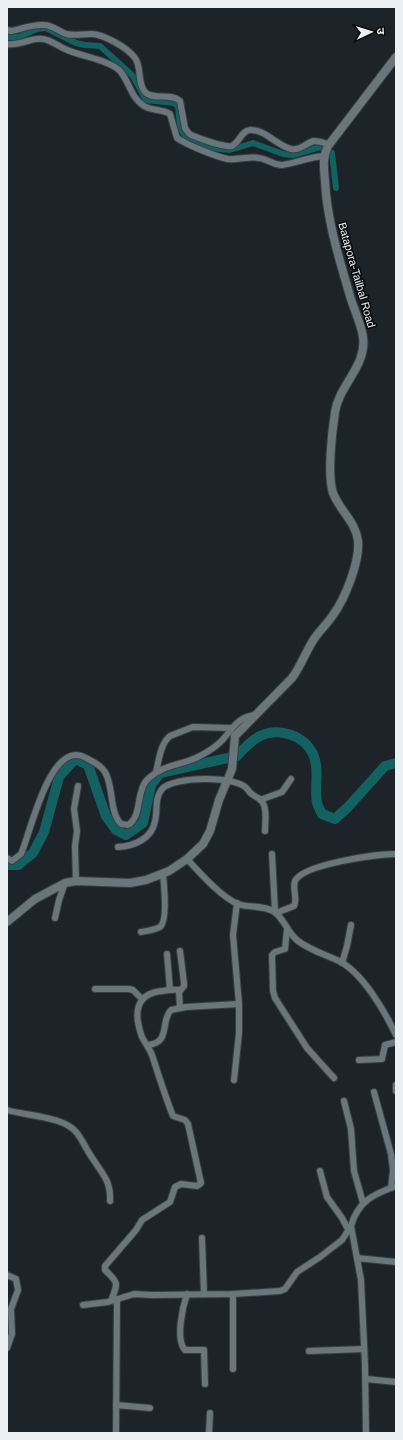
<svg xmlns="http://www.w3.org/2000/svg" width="403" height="1440" font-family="Helvetica,'Noto Sans Devanagari',sans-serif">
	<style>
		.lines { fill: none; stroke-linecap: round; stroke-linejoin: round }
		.canal { stroke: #136261; stroke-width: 6 }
		.river { stroke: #136261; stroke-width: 10 }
		.minor-casing { stroke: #383f44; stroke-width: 8 }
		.secondary-casing { stroke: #383f44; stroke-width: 10 }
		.minor { stroke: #6b757c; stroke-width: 6 }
		.secondary { stroke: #6b757c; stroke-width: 8 }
		.labels { text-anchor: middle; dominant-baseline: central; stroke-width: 3.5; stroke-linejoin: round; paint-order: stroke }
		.street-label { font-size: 11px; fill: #ebf0f4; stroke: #090d0f }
	</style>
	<rect width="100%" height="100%" fill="#1c242a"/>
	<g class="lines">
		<polyline class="canal" points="7,37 19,37 37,29 46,28 76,43 85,45 100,46 133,76 146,100 174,103 178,106 180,127 185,136 213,148 230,150 253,143 283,154 293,155 320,147 332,153 336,188"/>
		<path class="river" d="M7,865H18L33,853L44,832L59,777L75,759L88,765L106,816L116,830L126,835L143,823L151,785L160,773L237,756C244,748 252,740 260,736C279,727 304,735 313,754C320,770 314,787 317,803C318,806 320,810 322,814L335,819L348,807L385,766L396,763"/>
		<defs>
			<g id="minor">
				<path d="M7,30L11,31C22,29 32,24 44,25C52,25 58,31 66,34C74,36 82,34 90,34C102,33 128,48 135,58C142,67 137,83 145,92C153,101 170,92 180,101L185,128C187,131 188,133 191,135C198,138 225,148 232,146C240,142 241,131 250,130C265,129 277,146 291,149C300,151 306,143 314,141C319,141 324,143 329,144"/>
				<path d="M7,44C21,46 31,37 43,39C51,40 58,46 65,49C79,56 110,60 120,71C129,81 131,98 144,106C152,111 163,109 170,114L177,138C187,145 217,157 228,159C239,160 248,156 259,158C267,159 274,165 282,165C296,163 309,157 324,156"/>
				<path d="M156,772C159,761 160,744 170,736L193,727L231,728"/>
				<polyline points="260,800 282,792 291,779"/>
				<path d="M118,847C134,846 152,839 155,821C158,810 154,799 162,789C173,776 239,775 248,790C251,795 255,796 260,799C268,806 265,822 265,831"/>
				<polyline points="272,854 275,911"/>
				<path d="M7,858L12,861L21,854C30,835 50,737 86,758C92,761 101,765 105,772C114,787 109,812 121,824L128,825C142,817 136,793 146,781C161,765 178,766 196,758C202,755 211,750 217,745C232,733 234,717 256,715"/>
				<path d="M187,859C199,872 221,897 238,904C249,908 262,905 273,911C283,916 288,934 298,941C310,950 326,955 339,961C363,973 385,1012 396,1035"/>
				<polyline points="76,881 75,846 77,831 74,809 78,786"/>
				<path d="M276,913L294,906C298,898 292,889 295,881C303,864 378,854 396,854"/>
				<polyline points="55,918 59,900 65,883"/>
				<polyline points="287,929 285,949 275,952 272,955 273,991 275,998 307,1048 334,1078"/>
				<path d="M141,932C146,931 155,930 160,927C168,921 164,884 163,874"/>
				<polyline points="180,951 184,983 184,986 179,992 180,1008"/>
				<polyline points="167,954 170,990"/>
				<polyline points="342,963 347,946 351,925"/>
				<polyline points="95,989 129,989 133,990 142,999"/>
				<path d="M148,1045C171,1043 160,1021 171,1010L186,1007L239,1004"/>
				<polyline points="359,1060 382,1059 385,1045 396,1042"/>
				<polyline points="234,1080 239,1033 239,1004 233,935 237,903"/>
				<polyline points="396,1085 396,1091"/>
				<polyline points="374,1092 391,1154 393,1170 391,1188"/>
				<polyline points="344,1101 351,1129 354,1171 363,1203"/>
				<path d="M7,1110C26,1116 64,1116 77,1133C83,1141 87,1151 93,1159C103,1175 111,1181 110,1201"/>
				<polyline points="320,1171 327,1197 342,1218 349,1231"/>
				<polyline points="202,1238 204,1294"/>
				<polyline points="357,1258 396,1262"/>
				<polyline points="7,1275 16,1279 18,1290 11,1309 12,1334 7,1348"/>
				<path d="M187,1294C183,1306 175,1339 185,1350H204L205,1384"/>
				<polyline points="233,1294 233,1369"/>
				<path d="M111,1301C118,1283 119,1283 105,1270V1266L136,1230L142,1220L170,1202L175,1187L181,1184L197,1186L201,1183L188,1124L185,1120L173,1116C165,1096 159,1076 152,1055C149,1048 145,1043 142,1037C134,1015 134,994 162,991C168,990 174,989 180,990"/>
				<polyline points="83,1305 108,1302 134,1294 152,1295 233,1294 280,1291 285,1289 297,1272 320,1257 342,1240 351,1226"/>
				<polyline points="309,1351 364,1349"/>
				<polyline points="366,1379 396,1382"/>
				<polyline points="116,1405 150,1408"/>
				<polyline points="116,1433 117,1299"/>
				<polyline points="209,1433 210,1413"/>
				<path d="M366,1433L365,1365L361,1280L351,1226C358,1201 374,1194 396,1186"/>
			</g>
			<path id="secondary" d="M7,922L35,899L65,883L76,881L130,883L146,880L169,871L187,859L203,844L210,831L219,800L232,769L235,736L292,678C301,666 306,651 314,639C320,630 328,623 333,615C345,599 360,561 358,541C356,522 340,511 333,493C327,475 332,432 335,412C339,385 367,366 363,337C361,323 354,310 350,296C339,258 327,221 325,181C324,169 322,158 328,146L396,57"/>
		</defs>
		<use href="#minor" class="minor-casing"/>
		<use href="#secondary" class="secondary-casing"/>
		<use href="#minor" class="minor"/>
		<use href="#secondary" class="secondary"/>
	</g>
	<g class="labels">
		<g class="street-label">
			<text transform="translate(357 275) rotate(74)">Batapora-Tailbal Road</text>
		</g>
	</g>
	<rect width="403" height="1440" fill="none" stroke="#ebf0f4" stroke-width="16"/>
	<g transform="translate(371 32) rotate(86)" stroke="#090d0f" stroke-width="3" paint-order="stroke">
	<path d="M0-3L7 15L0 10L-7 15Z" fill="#ebf0f4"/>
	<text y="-6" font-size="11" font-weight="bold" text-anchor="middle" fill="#ebf0f4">उ</text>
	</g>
</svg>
